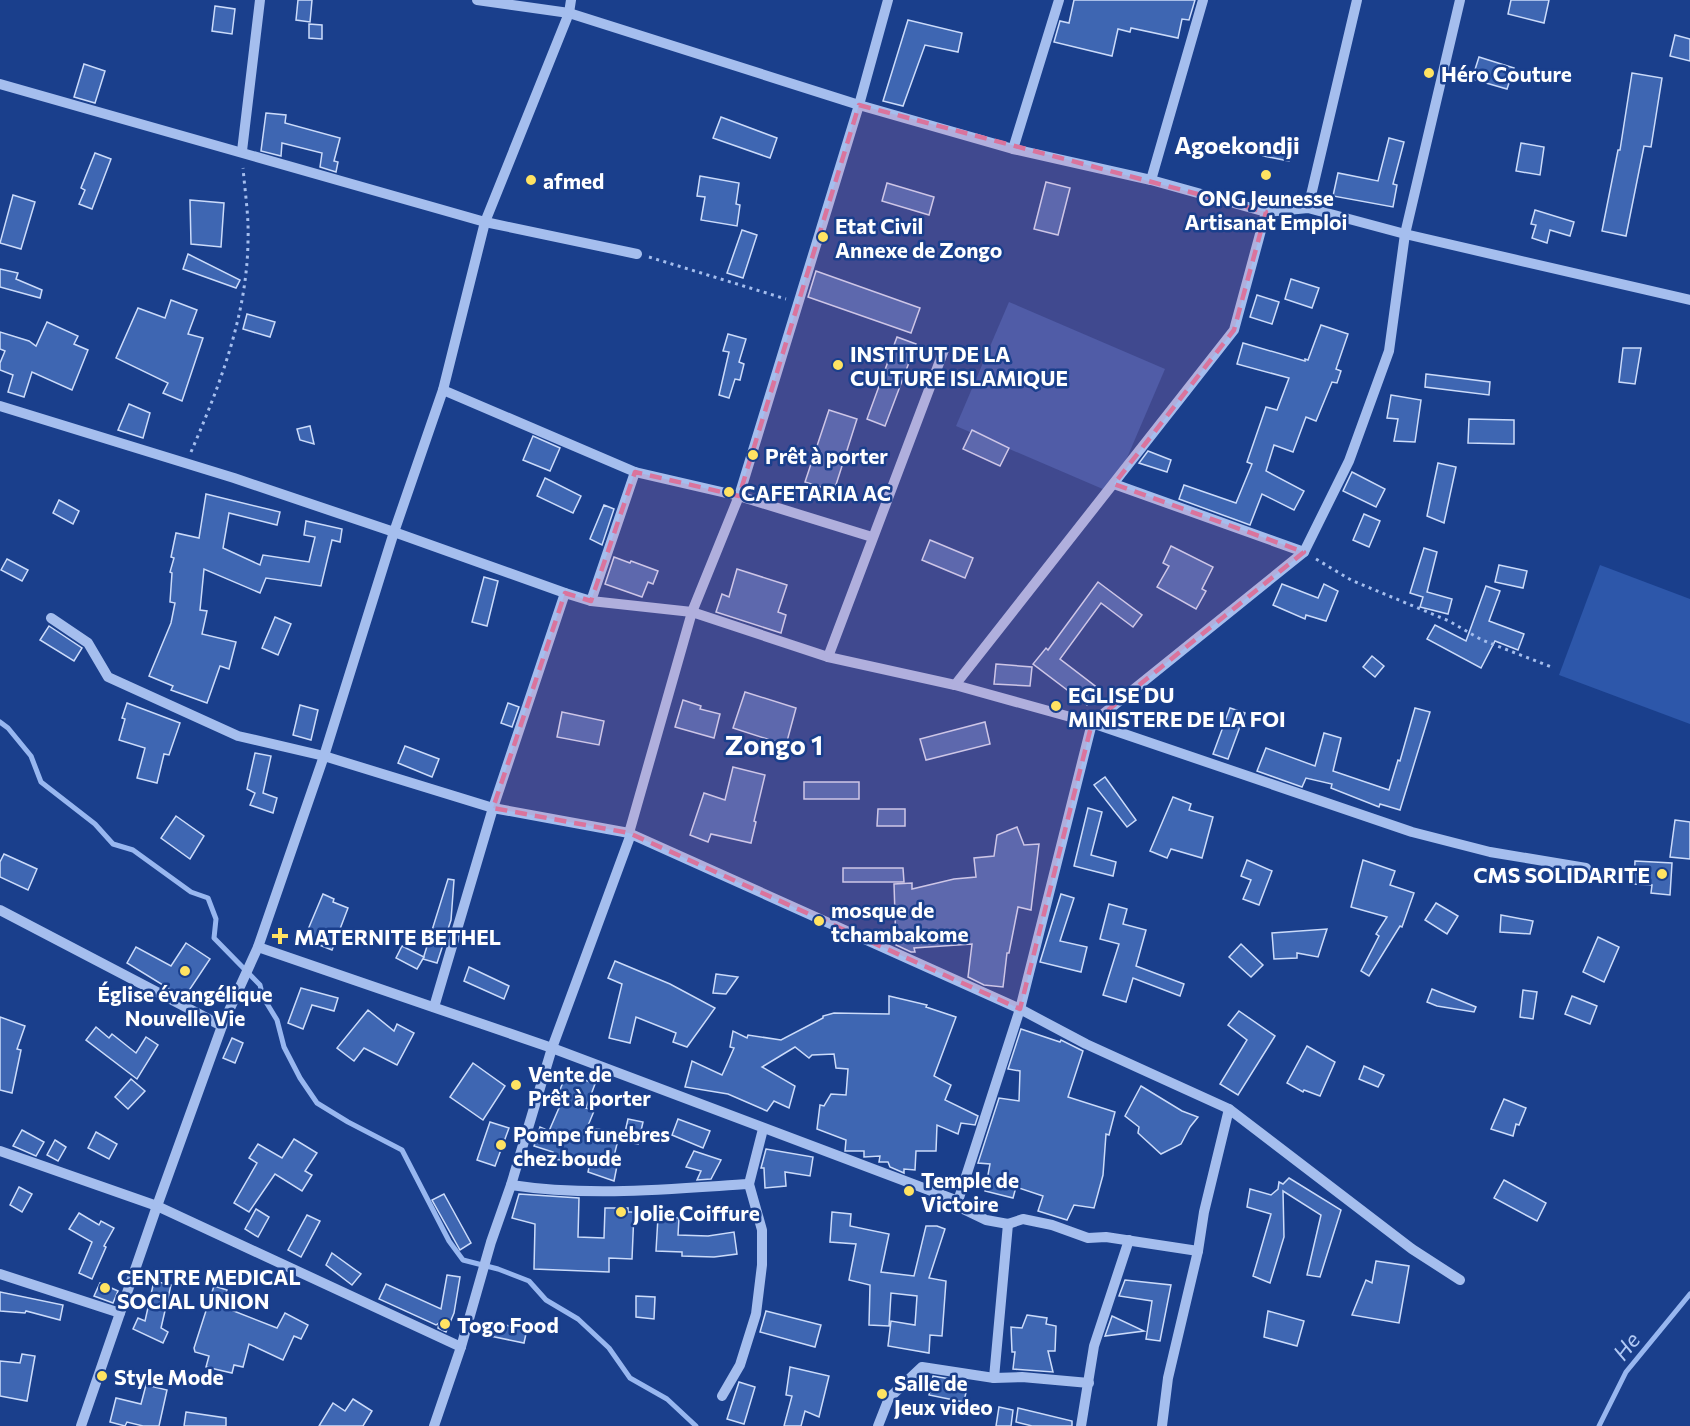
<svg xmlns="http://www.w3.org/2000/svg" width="1690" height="1426" font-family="Commissioner,sans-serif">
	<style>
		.green { fill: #2d57aa }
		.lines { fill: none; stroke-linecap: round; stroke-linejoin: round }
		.stream { stroke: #98b7f0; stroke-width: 5 }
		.building { fill: #3e66b2; stroke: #cbdbfa; stroke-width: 1.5 }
		.path { stroke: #a5beee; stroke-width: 3; stroke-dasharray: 3 4.5; stroke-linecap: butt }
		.minor { stroke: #a5beee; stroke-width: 10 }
		.marked { fill: #da749d; fill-opacity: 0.2; stroke: #da749d; stroke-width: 4.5; stroke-dasharray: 12 8; stroke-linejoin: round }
		.poi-dot { fill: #ffe362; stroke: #1a3f8c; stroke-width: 2 }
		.labels { text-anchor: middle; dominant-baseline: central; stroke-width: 5; stroke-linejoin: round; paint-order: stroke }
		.poi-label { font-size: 21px; font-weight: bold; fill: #fff; stroke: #1a3f8c; text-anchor: start }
		.water-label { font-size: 22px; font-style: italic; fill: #b1c9f5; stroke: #1a3f8c }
		.quarter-label { font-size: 24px; font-weight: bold; fill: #fff; stroke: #1a3f8c }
		.district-label { font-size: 27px; font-weight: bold; fill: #fff; stroke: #1a3f8c }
	</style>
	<rect width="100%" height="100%" fill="#1a3f8c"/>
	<g class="green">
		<polygon points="1009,302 1165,369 1112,493 956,426"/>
		<polygon points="1600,565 1690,599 1690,724 1559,675"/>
	</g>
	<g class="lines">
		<g class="stream">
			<polyline points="0,722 8,728 31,756 41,782 95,824 113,844 133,850 191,892 208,898 216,919 214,938 260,985 263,997 277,1020 284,1047 300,1078 317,1103 348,1122 402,1150 449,1241 463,1260 498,1269 529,1281 546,1300 578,1319 609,1348 630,1378 667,1399 696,1426"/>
			<polyline points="1599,1426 1626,1372 1690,1294"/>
		</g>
	</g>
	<g class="building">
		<polygon points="298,0 312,0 310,22 296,20"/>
		<polygon points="1074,0 1195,0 1189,20 1182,19 1178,38 1131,28 1130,32 1118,29 1112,56 1054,42 1060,21 1069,23"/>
		<polygon points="1511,0 1549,0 1544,23 1508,14"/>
		<polygon points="215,6 235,9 232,34 212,31"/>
		<polygon points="908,20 962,33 958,52 925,45 903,106 883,101"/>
		<polygon points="309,24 322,25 322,39 309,38"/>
		<polygon points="1675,35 1690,39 1690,61 1670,56"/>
		<polygon points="1479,57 1514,68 1507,89 1472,79"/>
		<polygon points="84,64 105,71 95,103 74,97"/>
		<polygon points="1632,73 1662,78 1651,147 1644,146 1626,236 1602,231 1618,150 1620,150"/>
		<polygon points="266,113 286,115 285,123 340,138 334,161 338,162 336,172 320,167 322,153 282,143 281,156 261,151"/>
		<polygon points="721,117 777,138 770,158 713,138"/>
		<polygon points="1389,138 1404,142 1393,184 1397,185 1393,207 1333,196 1338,173 1378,181"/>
		<polygon points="1266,142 1292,147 1289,161 1263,156"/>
		<polygon points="1521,143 1544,147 1540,175 1516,171"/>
		<polygon points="95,153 111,159 92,209 79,204 85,190 81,188"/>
		<polygon points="700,176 739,183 736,204 740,205 737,226 701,220 705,197 697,196"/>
		<polygon points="1046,182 1070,188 1058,235 1034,229"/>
		<polygon points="887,183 934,197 929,215 882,201"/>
		<polygon points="13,195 35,202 21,249 0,243"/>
		<polygon points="190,200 224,203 221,247 191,244"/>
		<polygon points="1535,210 1574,222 1570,236 1550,230 1547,243 1532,238 1536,225 1531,224"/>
		<polygon points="742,230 757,235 743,278 727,273"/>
		<polygon points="188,254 240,280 236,288 183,269"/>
		<polygon points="0,269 18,273 16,279 42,290 40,298 0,287"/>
		<polygon points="816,271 920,308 911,333 808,297"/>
		<polygon points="1291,279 1319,288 1312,308 1285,299"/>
		<polygon points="1257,295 1279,302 1272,324 1250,317"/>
		<polygon points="171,300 197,310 188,334 203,338 182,401 163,393 168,383 116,358 138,308 165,318"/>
		<polygon points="247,314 275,322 270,337 243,329"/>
		<polygon points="47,322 78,336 74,344 88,350 72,390 32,372 24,397 8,392 13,375 0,370 0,363 5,351 0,349 0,332 29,341 36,346"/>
		<polygon points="1321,325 1348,334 1336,369 1341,371 1337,383 1332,382 1316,421 1306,417 1293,452 1274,445 1266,471 1304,491 1294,510 1262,494 1250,525 1179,499 1184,485 1236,503 1252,464 1247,462 1266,407 1277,410 1289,378 1237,364 1243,343 1305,361 1305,359 1308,360"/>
		<polygon points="728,334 746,339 739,362 744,364 740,380 735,379 729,398 719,395 729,352 723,351"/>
		<polygon points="897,337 916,344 885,426 867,419"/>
		<polygon points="1623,348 1641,348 1635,384 1619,382"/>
		<polygon points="1426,374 1490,382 1489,395 1425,387"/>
		<polygon points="1391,395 1421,400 1415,442 1394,441 1398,419 1387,418"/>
		<polygon points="129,404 150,413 143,438 118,430"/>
		<polygon points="829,410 857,419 834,491 805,482"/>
		<polygon points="1469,419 1514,420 1514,444 1468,443"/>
		<polygon points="310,426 314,444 300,440 297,429"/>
		<polygon points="972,430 1009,448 1000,466 963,449"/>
		<polygon points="533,436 560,448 550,471 523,460"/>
		<polygon points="1148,451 1171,460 1167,472 1139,463"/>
		<polygon points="1438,463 1456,467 1444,523 1427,516"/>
		<polygon points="1352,472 1385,489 1376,507 1343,491"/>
		<polygon points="545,478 581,496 573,513 537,496"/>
		<polygon points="206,494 280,512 277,525 229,513 223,548 260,565 263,555 309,562 315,537 304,535 306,521 342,529 340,542 332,540 321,586 266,578 260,593 204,569 200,610 207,611 202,634 236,642 229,669 220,666 207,703 171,690 173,686 149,676 171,623 175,603 170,602 172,573 170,572 174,558 171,557 176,533 199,538"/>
		<polygon points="59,500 79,511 73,524 53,513"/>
		<polygon points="604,505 614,509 602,545 590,539"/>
		<polygon points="1364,514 1380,521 1369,547 1353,540"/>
		<polygon points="930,540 973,558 965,578 922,560"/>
		<polygon points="1171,546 1213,567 1202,589 1206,591 1196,609 1157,587 1169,566 1163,563"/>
		<polygon points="1424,548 1437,552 1427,592 1452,599 1448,614 1420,607 1423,597 1410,593"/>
		<polygon points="614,557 630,563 631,561 658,571 653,584 648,582 642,597 605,584"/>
		<polygon points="7,559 28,570 22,581 1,570"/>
		<polygon points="1499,565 1527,571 1523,588 1495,582"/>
		<polygon points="737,569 787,585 778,612 786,615 781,633 716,612 722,594 729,597"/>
		<polygon points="484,577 498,581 487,626 472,622"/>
		<polygon points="1098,582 1142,615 1133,627 1101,603 1060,659 1099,689 1087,705 1033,664 1046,648 1048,650"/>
		<polygon points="1282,584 1318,598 1324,584 1338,591 1326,621 1306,615 1305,619 1273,605"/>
		<polygon points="1486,586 1500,591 1489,621 1524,634 1518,650 1495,641 1481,668 1427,639 1435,625 1466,641"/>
		<polygon points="275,617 291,624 278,655 262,648"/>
		<polygon points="49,626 82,648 74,661 40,640"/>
		<polygon points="1372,656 1384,666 1375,677 1363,667"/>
		<polygon points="996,664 1032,667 1030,686 994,684"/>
		<polygon points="745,692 796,708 786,745 733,728"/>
		<polygon points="683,700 701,706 700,709 720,714 714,738 675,727"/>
		<polygon points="127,703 180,723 169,755 164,754 157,783 137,778 145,748 119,740 125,719 122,718"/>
		<polygon points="508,703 519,707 512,727 501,723"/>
		<polygon points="300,705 318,710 311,740 293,735"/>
		<polygon points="1230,708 1245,713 1228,759 1213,754"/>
		<polygon points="1415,708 1430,712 1400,810 1380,804 1379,807 1331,788 1332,784 1306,778 1302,787 1257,771 1266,748 1315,766 1324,733 1341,738 1333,771 1389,790 1398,760 1400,761"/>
		<polygon points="562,712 604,721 599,745 557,737"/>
		<polygon points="985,722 990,744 926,760 920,739"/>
		<polygon points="405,746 439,759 432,777 398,763"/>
		<polygon points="255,753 271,756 263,793 277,798 273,813 250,805 255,793 247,789"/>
		<polygon points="733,767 765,775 754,821 756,822 751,843 711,834 708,842 690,835 704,793 725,800"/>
		<polygon points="1105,777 1136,820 1127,827 1094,785"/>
		<rect x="804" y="782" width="55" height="17"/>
		<polygon points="1173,797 1191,804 1189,810 1213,817 1202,858 1171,849 1167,858 1150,851"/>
		<polygon points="1088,808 1102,812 1091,855 1116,862 1113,876 1074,866"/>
		<polygon points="878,809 905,809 905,826 877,826"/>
		<polygon points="176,816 204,836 190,859 161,838"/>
		<polygon points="1675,820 1690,822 1690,859 1670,857"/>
		<polygon points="1017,827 1024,845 1039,844 1031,910 1018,907 1009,953 1007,953 1003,987 984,985 968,977 972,944 914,948 915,952 911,952 896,945 894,884 912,883 912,889 954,879 976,877 974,858 994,856 997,835"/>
		<polygon points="4,854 37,869 28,890 0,877 0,862"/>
		<polygon points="1247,860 1272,871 1259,905 1243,899 1251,880 1241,876"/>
		<polygon points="1363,860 1395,871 1390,885 1414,893 1402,927 1400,926 1369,976 1361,971 1379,936 1376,934 1387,917 1351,907"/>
		<polygon points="1635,861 1672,863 1670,895 1651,893 1652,885 1634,884"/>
		<polygon points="843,868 903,868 904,882 843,882"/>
		<polygon points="448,879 454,880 451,920 437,963 423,959"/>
		<polygon points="323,894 334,899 333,902 348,908 332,950 304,939"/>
		<polygon points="1061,894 1074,898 1060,941 1087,947 1081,972 1040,962"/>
		<polygon points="1436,903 1458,916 1447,934 1425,920"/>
		<polygon points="1109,904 1127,909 1123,924 1146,930 1136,966 1184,984 1180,996 1133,978 1126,1002 1103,995 1119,944 1100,939"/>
		<polygon points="1501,915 1533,921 1530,934 1500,932"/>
		<polygon points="1327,929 1318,957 1297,953 1297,958 1274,959 1272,933"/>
		<polygon points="1598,937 1619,947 1604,982 1583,972"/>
		<polygon points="186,943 210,959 184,998 127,963 136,947 171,966"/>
		<polygon points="1241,944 1263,965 1251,977 1229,957"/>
		<polygon points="402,946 424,957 417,969 396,958"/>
		<polygon points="615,961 670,984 715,1008 687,1047 673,1042 676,1033 636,1017 630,1043 609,1038 622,984 608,978"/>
		<polygon points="469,967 509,986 504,999 464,981"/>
		<polygon points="716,974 738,977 726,994 713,993"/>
		<polygon points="301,988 338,998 334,1011 312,1005 303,1029 288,1023"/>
		<polygon points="1432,989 1476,1007 1474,1012 1437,1006 1427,1002"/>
		<polygon points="1523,990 1537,992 1533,1019 1520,1017"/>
		<polygon points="889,996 927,1005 926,1007 956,1017 934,1076 951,1085 945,1100 978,1116 975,1125 961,1123 958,1134 937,1125 936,1151 916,1151 915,1170 904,1169 904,1173 890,1167 888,1162 879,1162 880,1156 864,1157 864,1151 845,1151 846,1140 817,1129 820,1105 824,1106 831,1094 846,1095 848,1069 836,1068 834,1054 812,1055 809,1058 795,1047 762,1067 795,1086 789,1108 774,1101 767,1111 728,1094 685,1087 692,1061 722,1075 734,1048 730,1047 733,1031 747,1038 748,1035 781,1040 823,1018 823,1016 834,1013 889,1014"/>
		<polygon points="1572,996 1597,1006 1590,1024 1565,1014"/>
		<polygon points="368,1010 394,1031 397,1024 414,1033 397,1065 364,1048 354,1061 337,1048"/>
		<polygon points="1239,1011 1275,1036 1238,1095 1220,1084 1247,1040 1228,1025"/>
		<polygon points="0,1017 25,1026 17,1049 21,1050 12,1093 0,1090"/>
		<polygon points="96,1027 109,1038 112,1034 136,1053 146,1037 158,1045 137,1079 86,1040"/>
		<polygon points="1021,1029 1060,1042 1061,1040 1083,1051 1068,1097 1115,1112 1109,1135 1106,1134 1103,1175 1094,1208 1074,1205 1067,1220 1038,1211 1043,1196 1016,1187 1013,1198 985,1191 990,1164 978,1163 999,1098 1019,1101 1020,1071 1008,1069"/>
		<polygon points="232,1038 243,1043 235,1063 223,1058"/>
		<polygon points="1307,1046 1335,1062 1320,1096 1304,1090 1303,1092 1287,1083"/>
		<polygon points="473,1063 505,1086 483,1120 450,1097"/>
		<polygon points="1364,1066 1384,1075 1378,1087 1359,1079"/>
		<polygon points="567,1073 595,1084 586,1108 594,1111 587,1128 620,1132 612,1164 617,1166 614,1181 588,1172 590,1163 552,1159 553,1152 534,1146 540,1127 549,1131 565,1094 559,1092"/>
		<polygon points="131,1079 145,1091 128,1109 115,1097"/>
		<polygon points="1141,1086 1182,1111 1198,1117 1190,1127 1181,1144 1161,1154 1138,1133 1139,1127 1125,1116"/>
		<polygon points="1504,1099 1526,1108 1519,1125 1516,1124 1513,1136 1491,1129"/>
		<polygon points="628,1119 643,1122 638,1144 623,1141"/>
		<polygon points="678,1119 710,1131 703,1148 672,1135"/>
		<polygon points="490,1122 509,1128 495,1166 477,1160"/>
		<polygon points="22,1130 44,1142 36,1156 13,1146"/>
		<polygon points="96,1132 117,1144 109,1159 88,1148"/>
		<polygon points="294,1139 317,1153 305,1171 312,1175 302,1191 275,1174 249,1212 234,1203 257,1163 249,1158 258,1144 282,1158"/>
		<polygon points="55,1140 66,1147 58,1161 47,1155"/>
		<polygon points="766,1149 813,1157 810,1176 785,1172 786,1186 765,1188 764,1168 761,1168"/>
		<polygon points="694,1151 721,1160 711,1179 697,1180 701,1171 686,1167"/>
		<polygon points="1289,1178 1341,1210 1320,1277 1307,1275 1321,1215 1283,1191 1284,1237 1270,1283 1253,1276 1271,1214 1247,1207 1250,1189 1271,1195 1278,1189 1279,1182 1283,1184"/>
		<polygon points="1504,1180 1546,1203 1537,1221 1494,1198"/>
		<polygon points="19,1187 32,1194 22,1212 10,1205"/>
		<polygon points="444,1194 471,1243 460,1250 432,1200"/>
		<polygon points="519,1194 579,1198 578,1237 604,1238 605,1208 628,1208 628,1212 634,1212 632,1259 609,1258 609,1272 534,1269 535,1224 512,1218"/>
		<polygon points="256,1209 269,1217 258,1237 245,1229"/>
		<polygon points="832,1212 851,1214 850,1226 889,1234 881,1272 914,1276 926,1226 937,1226 945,1229 929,1278 946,1281 942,1336 930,1335 929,1353 888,1346 891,1321 915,1325 917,1296 891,1293 889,1326 869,1325 870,1285 849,1280 856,1244 830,1242"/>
		<polygon points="79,1213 99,1225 101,1221 114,1228 104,1246 106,1247 92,1279 79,1273 92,1242 69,1229"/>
		<polygon points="307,1215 320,1221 301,1257 288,1250"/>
		<polygon points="658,1217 679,1218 678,1235 708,1236 734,1232 737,1254 714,1257 682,1256 682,1252 656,1251"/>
		<polygon points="332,1253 361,1274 352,1285 326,1265"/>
		<polygon points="1376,1261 1409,1266 1399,1323 1352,1315 1366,1280 1372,1283"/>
		<polygon points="447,1275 460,1277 454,1313 446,1332 438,1328 439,1323 436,1325 379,1299 386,1284 441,1309"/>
		<polygon points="1125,1280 1171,1285 1160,1341 1146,1339 1152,1301 1119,1296"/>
		<polygon points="154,1281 171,1285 161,1328 168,1332 163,1343 133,1329 138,1318 145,1321"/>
		<polygon points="100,1283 118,1291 113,1303 94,1296"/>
		<polygon points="214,1286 227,1290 221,1306 277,1328 285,1313 308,1325 301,1339 294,1336 283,1360 249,1344 243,1367 234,1365 232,1373 206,1367 209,1356 195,1352 194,1348"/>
		<polygon points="0,1292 63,1305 60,1320 26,1311 25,1313 0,1311"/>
		<polygon points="636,1296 655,1297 654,1319 636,1317"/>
		<polygon points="766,1311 821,1325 815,1347 760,1332"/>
		<polygon points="1268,1311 1304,1321 1297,1346 1264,1337"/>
		<polygon points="1027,1315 1047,1318 1046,1324 1056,1326 1055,1351 1048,1351 1053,1372 1013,1369 1015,1352 1012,1352 1011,1327 1022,1328"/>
		<polygon points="1112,1316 1144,1331 1105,1336"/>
		<polygon points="488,1322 527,1329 524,1343 485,1335"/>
		<polygon points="22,1354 35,1356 27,1401 0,1396 0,1361 20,1363"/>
		<polygon points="790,1367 829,1376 819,1417 805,1411 801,1426 784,1426 792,1396 786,1395"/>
		<polygon points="933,1376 968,1382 964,1402 929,1395"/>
		<polygon points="739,1382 755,1387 744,1424 727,1419"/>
		<polygon points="146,1385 167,1390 159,1426 143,1426 127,1422 125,1426 110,1422 116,1398 141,1404"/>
		<polygon points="353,1399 372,1411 363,1426 319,1426 333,1403 345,1411"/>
		<polygon points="999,1407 1013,1410 1011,1426 996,1426"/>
		<polygon points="1018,1408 1072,1421 1072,1426 1032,1426 1016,1422"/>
		<polygon points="186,1412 226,1418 226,1426 184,1426"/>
	</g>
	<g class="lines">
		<g class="path">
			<polyline points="649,257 786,299"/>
			<path d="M191,452C220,385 247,315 248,241C249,217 245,192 243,168"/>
			<polyline points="1316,559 1351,580 1449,621 1482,640 1554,668"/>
		</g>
		<g class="minor">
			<polyline points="477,0 569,13 859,105 1013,149 1151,180 1266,212 1308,208 1405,234 1690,300"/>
			<polyline points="0,84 485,222 637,254"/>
			<polyline points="1013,149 1059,0"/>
			<polyline points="242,151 260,0"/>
			<polyline points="1151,180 1203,0"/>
			<polyline points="1308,208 1357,0"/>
			<polyline points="443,390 635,472 739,496 872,537"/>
			<polyline points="0,406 234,478 394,532 565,593 591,601 692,612 828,657 955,685 1092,723 1412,832 1490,852 1586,868"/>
			<polyline points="1114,484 1304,552"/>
			<polyline points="591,601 635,472"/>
			<polyline points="51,618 88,643 108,677 238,736 324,756 493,808 629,833"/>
			<polyline points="828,657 944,350"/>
			<polyline points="955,685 1234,330 1266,212"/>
			<polyline points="631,834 1020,1009 1086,1044 1229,1109 1412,1249 1460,1280"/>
			<polyline points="0,910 222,1026"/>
			<polyline points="258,947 552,1048 958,1201 961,1208 986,1220 1008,1224 1023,1219 1052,1225 1088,1238 1106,1237 1198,1251"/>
			<polyline points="434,1007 493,808 565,593"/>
			<polyline points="0,1151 157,1206 461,1347"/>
			<path d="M511,1185C589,1197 670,1189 749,1184"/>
			<polyline points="958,1201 1020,1009 1092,723 1304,552 1349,461 1389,351 1405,234 1460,0"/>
			<polyline points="0,1274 120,1313"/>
			<polyline points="994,1378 1008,1224"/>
			<polyline points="722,1396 740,1365 756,1314 762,1265 762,1230 749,1184 763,1129"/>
			<polyline points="81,1426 157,1206 222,1026 258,947 324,756 394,532 443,390 485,222 569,13 571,0"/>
			<polyline points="434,1426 461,1347 491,1242 511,1185 552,1048 631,834 629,833 692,612 739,496 859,105 888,0"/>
			<polyline points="878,1426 889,1398 922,1367 994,1378 1022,1377 1089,1383"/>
			<polyline points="1081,1426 1094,1346 1129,1240"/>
			<polyline points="1162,1426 1168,1378 1198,1251 1204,1212 1229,1109"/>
		</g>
	</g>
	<path class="marked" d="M859,105L1266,212L1234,330L1114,484L1304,552L1092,723L1020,1009L629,833L493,808L565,593L591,601L635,472L739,496Z"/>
	<g class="poi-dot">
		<circle cx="1429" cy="73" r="6"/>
		<circle cx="1266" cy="175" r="6"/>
		<circle cx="531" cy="180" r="6"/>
		<circle cx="823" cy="237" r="6"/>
		<circle cx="838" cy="365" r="6"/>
		<circle cx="753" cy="455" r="6"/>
		<circle cx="729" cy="492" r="6"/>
		<circle cx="1056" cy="706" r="6"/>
		<circle cx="1662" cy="874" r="6"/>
		<circle cx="819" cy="921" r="6"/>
		<path d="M277 927h6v6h6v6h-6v6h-6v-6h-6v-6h6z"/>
		<circle cx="185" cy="971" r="6"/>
		<circle cx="516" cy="1085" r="6"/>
		<circle cx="501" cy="1145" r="6"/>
		<circle cx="909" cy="1191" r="6"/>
		<circle cx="621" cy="1212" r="6"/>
		<circle cx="105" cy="1288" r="6"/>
		<circle cx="445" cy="1324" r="6"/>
		<circle cx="102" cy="1376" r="6"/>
		<circle cx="882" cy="1394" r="6"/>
	</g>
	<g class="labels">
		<g class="poi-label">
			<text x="1441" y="73">Héro Couture</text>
			<text x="543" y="180">afmed</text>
			<text x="1266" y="197" text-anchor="middle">ONG Jeunesse<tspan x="1266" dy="24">Artisanat Emploi</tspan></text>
			<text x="835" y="225">Etat Civil<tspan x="835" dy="24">Annexe de Zongo</tspan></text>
			<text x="850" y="353">INSTITUT DE LA<tspan x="850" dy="24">CULTURE ISLAMIQUE</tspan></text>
			<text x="765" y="455">Prêt à porter</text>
			<text x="741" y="492">CAFETARIA AC</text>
			<text x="1068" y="694">EGLISE DU<tspan x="1068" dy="24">MINISTERE DE LA FOI</tspan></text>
			<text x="1650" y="874" text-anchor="end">CMS SOLIDARITE</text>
			<text x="831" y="909">mosque de<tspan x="831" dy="24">tchambakome</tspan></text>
			<text x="294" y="936">MATERNITE BETHEL</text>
			<text x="185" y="993" text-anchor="middle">Église évangélique<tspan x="185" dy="24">Nouvelle Vie</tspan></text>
			<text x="528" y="1073">Vente de<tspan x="528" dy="24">Prêt à porter</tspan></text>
			<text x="513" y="1133">Pompe funebres<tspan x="513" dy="24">chez boude</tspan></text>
			<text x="921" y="1179">Temple de<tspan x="921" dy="24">Victoire</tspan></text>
			<text x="633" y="1212">Jolie Coiffure</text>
			<text x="117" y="1276">CENTRE MEDICAL<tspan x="117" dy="24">SOCIAL UNION</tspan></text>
			<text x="457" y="1324">Togo Food</text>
			<text x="114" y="1376">Style Mode</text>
			<text x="894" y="1382">Salle de<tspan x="894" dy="24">Jeux video</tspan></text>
		</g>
		<g class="water-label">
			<text transform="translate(1626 1346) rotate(-52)">He</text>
		</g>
		<g class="quarter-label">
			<text x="1237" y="144">Agoekondji</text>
		</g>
		<g class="district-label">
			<text x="774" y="744">Zongo 1</text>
		</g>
	</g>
</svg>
